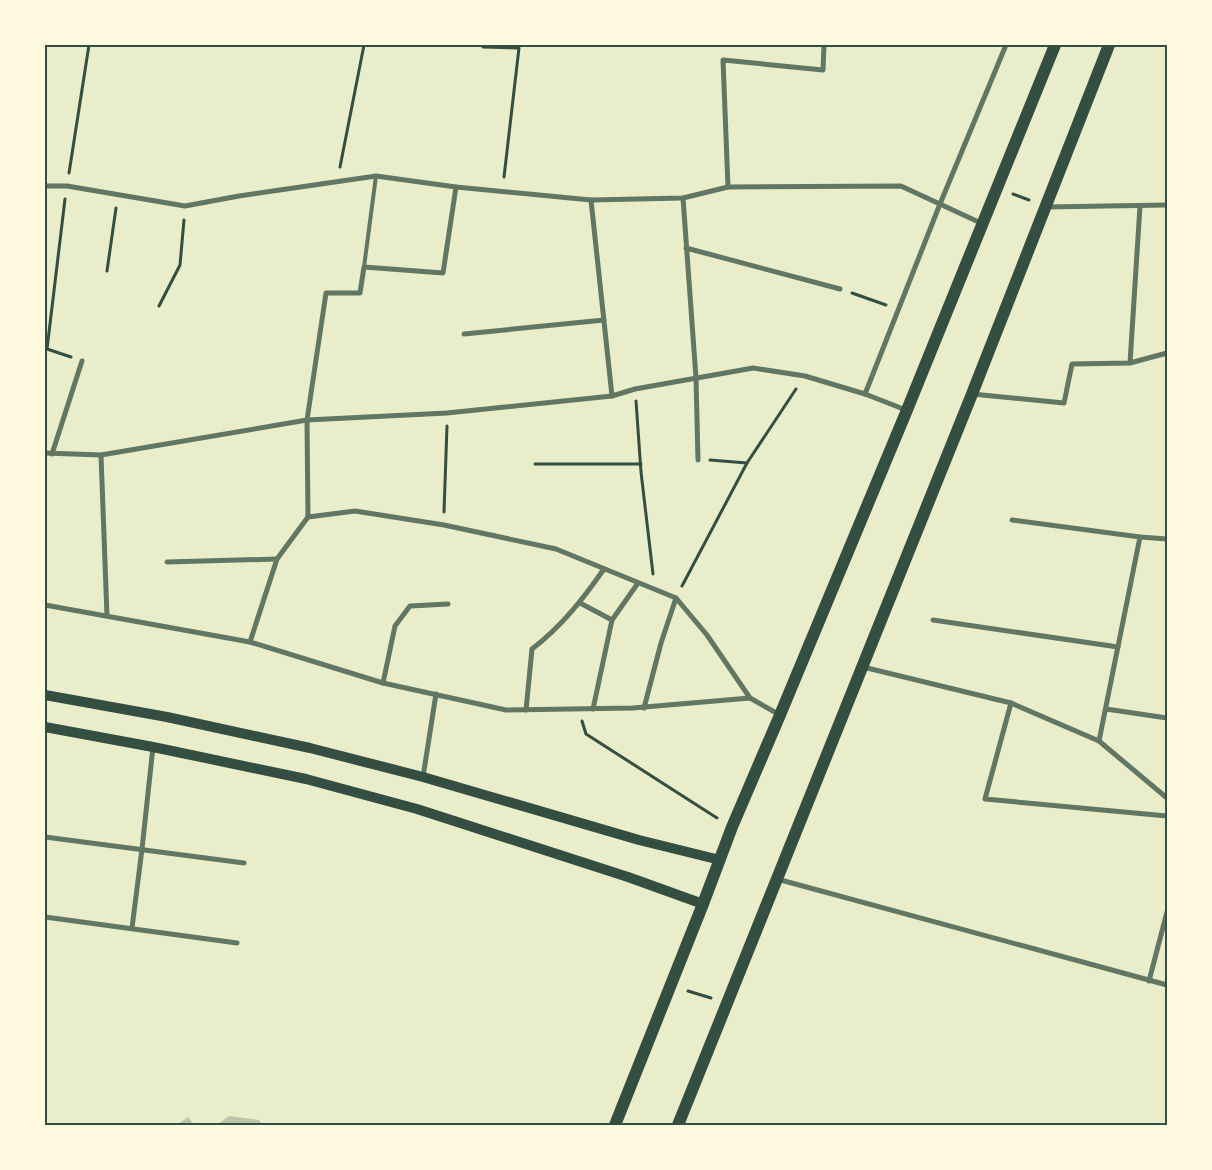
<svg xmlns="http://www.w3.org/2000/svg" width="1212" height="1170" font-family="'Fira Sans',sans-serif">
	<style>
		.building { fill: #bcc5a7 }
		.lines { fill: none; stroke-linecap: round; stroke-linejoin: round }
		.path { stroke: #344e41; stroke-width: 3 }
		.service { stroke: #617663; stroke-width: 4 }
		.minor { stroke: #617663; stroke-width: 5 }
		.secondary { stroke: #344e41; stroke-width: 10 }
		.primary { stroke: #344e41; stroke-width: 12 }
		.neatline { fill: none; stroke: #344e41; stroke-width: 2 }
	</style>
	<rect width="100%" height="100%" fill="#e9edc9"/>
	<g class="building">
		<polygon points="229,1116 259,1120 263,1125 217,1125"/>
		<polygon points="188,1117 194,1125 177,1125"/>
	</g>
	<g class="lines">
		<g class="path">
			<polyline points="483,47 519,48 504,177"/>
			<polyline points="340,167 364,45"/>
			<polyline points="69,173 89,45"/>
			<polyline points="1013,194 1029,200"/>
			<polyline points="65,199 47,349 71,357"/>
			<polyline points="107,271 116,208"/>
			<polyline points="852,293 886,305"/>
			<polyline points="159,306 180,265 184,220"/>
			<polyline points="636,401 641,472 653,574"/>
			<polyline points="710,460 747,463"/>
			<polyline points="535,464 641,464"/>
			<polyline points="444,512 447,426"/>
			<polyline points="682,586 747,463 796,389"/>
			<polyline points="582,721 586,734 717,818"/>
			<polyline points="688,991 711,998"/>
		</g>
		<polyline class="service" points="364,267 376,176"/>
		<g class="minor">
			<polyline points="45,186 67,186 185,206 239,196 376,176 456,187 591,200 683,198 728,187 901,186 983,224"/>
			<polyline points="728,187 723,60 823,70 824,45"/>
			<polyline points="683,198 696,378 698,460"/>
			<polyline points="591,200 612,396"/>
			<polyline points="1046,207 1167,205"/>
			<polyline points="686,248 840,289"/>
			<polyline points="464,334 604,320"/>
			<polyline points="1130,363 1140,206"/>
			<polyline points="865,394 940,204 1006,45"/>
			<polyline points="972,394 1064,403 1072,364 1130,363 1167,353"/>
			<polyline points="45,453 101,455 307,420 447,413 612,396 635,389 753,368 805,376 865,394 906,410"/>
			<polyline points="52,454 82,361"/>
			<polyline points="101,455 107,616"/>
			<polyline points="308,517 307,420 326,293 360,293 364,267 443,273 456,187"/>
			<polyline points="1012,520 1140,537 1167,539"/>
			<polyline points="167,562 277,559"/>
			<polyline points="580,603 612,620 593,709"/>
			<polyline points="45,605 250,642 383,683 506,710 633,708 750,698 780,715"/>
			<polyline points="612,620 638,583"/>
			<polyline points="933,620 1118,647"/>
			<polyline points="250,642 277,559 308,517 355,511 444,525 556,549 676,598 707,635 750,698"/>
			<polyline points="863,667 1011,703 1099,741 1167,798"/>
			<polyline points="383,683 395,626 410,606 448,604"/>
			<polyline points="1011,703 985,799 1167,816"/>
			<polyline points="644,708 661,643 676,598"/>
			<polyline points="1106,709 1167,718"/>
			<path d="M526,710L532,649C562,626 583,599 604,569"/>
			<polyline points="1099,741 1140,537"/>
			<polyline points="423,777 436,694"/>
			<polyline points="45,837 244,863"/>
			<polyline points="777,879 1167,985"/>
			<polyline points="45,917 237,943"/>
			<polyline points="132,928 142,849 153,747"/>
			<polyline points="1149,981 1167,912"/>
		</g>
		<g class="secondary">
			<polyline points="45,695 167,717 310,748 423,777 639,840 720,860"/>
			<polyline points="45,727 153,747 306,779 417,809 628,877 703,904"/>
		</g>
		<g class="primary">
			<polyline points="615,1125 703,904 732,827 780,715 907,410 1055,45"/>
			<polyline points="678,1125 972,394 1109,45"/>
		</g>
	</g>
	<rect width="1212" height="1170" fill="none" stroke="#fefae0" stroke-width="92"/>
	<rect x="46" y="46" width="1120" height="1078" class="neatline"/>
</svg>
